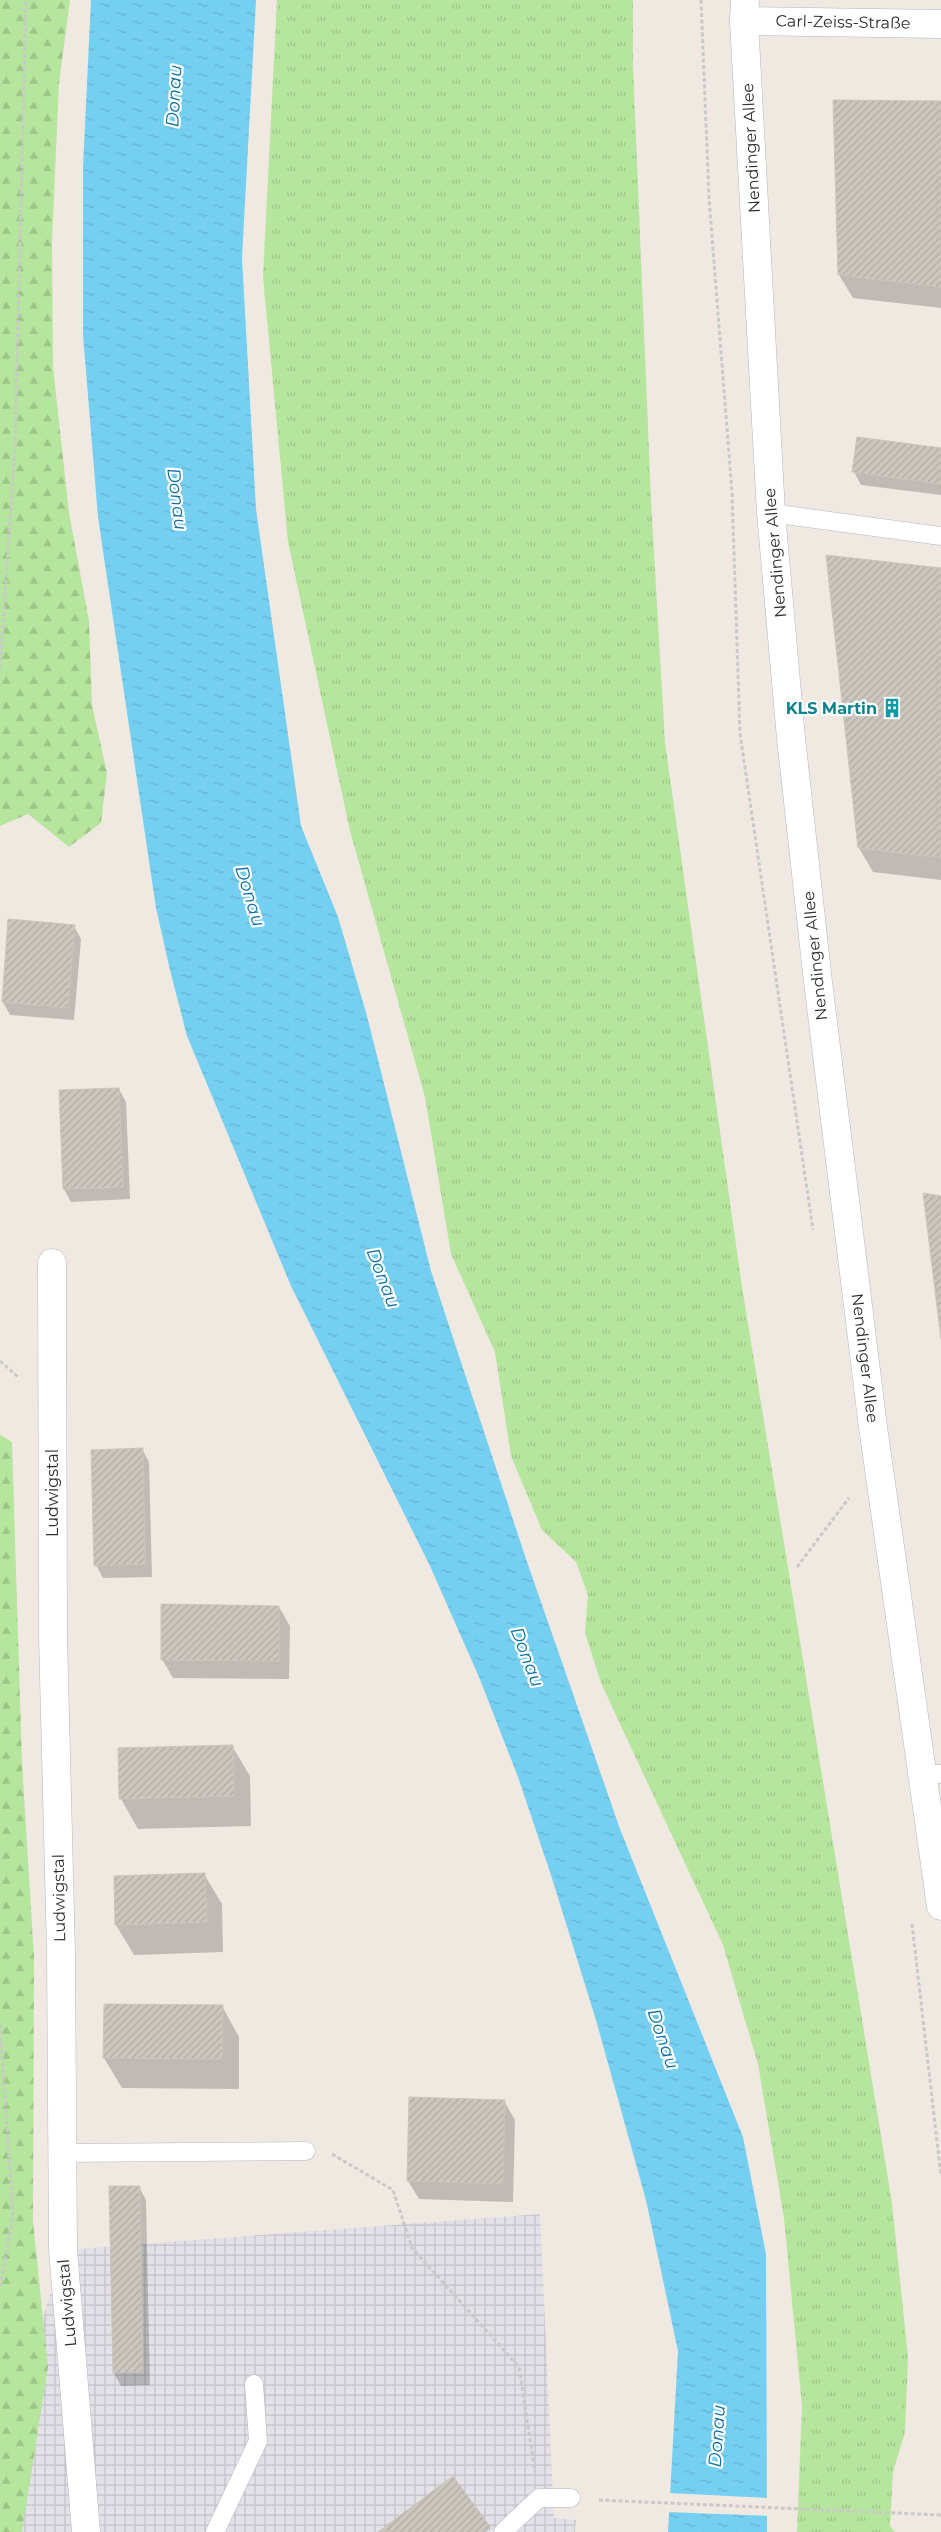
<svg xmlns="http://www.w3.org/2000/svg" width="941" height="2532" font-family="Montserrat,sans-serif">
	<style>
		.industrial { fill: url(#industrial-grid) }
		.grass { fill: url(#grass-tufts) }
		.forest { fill: url(#forest-firs) }
		.water { fill: url(#water-ripples) }
		.pier { fill: #efe9e1 }
		.shadow { fill: #0003 }
		.building { fill: url(#building-hatch); stroke: #cbc5ba }
		.lines { fill: none; stroke-linecap: round; stroke-linejoin: round }
		.service-casing { stroke: #b4b7c1; stroke-width: 19 }
		.minor-casing { stroke: #b4b7c1; stroke-width: 29 }
		.tertiary-casing { stroke: #b4b7c1; stroke-width: 29 }
		.path { stroke: #c9c9c9; stroke-width: 3; stroke-dasharray: 4 2.5; stroke-linecap: butt }
		.service { stroke: #fff; stroke-width: 18 }
		.minor { stroke: #fff; stroke-width: 28 }
		.tertiary { stroke: #fff; stroke-width: 28 }
		.labels { text-anchor: middle; dominant-baseline: central; stroke-width: 4.5; stroke-linejoin: round; paint-order: stroke }
		.street-label { font-size: 16px; fill: #2e2e2e; stroke: #fff }
		.culture-label { font-size: 16px; font-weight: bold; fill: #0d838f; stroke: #fff; text-anchor: end }
		.water-label { font-size: 18px; font-style: italic; fill: #0d6fa3; stroke: #fff }
	</style>
	<defs>
		<pattern id="industrial-grid" width="8" height="8" patternUnits="userSpaceOnUse" patternTransform="scale(1.25)"><rect width="8" height="8" fill="#e3e1e8"/><path d="M0 4h8M4 0v8" fill="none" stroke="#c3c1c7"/></pattern>
		<pattern id="grass-tufts" width="24" height="20" patternUnits="userSpaceOnUse" patternTransform="scale(1.25)"><rect width="24" height="20" fill="#b6e59e"/><path d="M3 7l-1-3M5 7V3M7 7l1-3M15 17l-1-3M17 17v-4M19 17l1-3" fill="none" stroke="#9dc588"/></pattern>
		<pattern id="forest-firs" width="22" height="20" patternUnits="userSpaceOnUse" patternTransform="scale(1.25)"><rect width="22" height="20" fill="#b6e59e"/><path d="M5 1l3.5 6h-7zM16 11l3.5 6h-7z" fill="#9dc588"/></pattern>
		<pattern id="water-ripples" width="26" height="14" patternUnits="userSpaceOnUse" patternTransform="scale(1.25)"><rect width="26" height="14" fill="#75cff0"/><path d="M2 4q2-2 4 0t4 0M15 11q2-2 4 0t4 0" fill="none" stroke="#66b2ce"/></pattern>
		<pattern id="building-hatch" width="6" height="6" patternUnits="userSpaceOnUse" patternTransform="scale(1.25)"><rect width="6" height="6" fill="#cbc7bf"/><path d="M-1 1l2-2M0 6l6-6M5 7l2-2" fill="none" stroke="#afaba4"/></pattern>
	</defs>
	<rect width="100%" height="100%" fill="#efe9e1"/>
	<polygon class="industrial" points="540,2214 554,2518 576,2520 575,2532 0,2532 0,2464 63,2250"/>
	<polygon class="grass" points="277,0 633,0 633,66 651,500 665,743 742,1287 892,2203 908,2357 905,2432 893,2472 890,2526 895,2532 797,2532 802,2406 784,2218 758,2064 723,1945 601,1683 585,1633 588,1595 576,1562 542,1530 511,1456 495,1352 451,1254 425,1097 350,831 288,542 263,277"/>
	<g class="forest">
		<polygon points="0,0 70,0 59,83 52,241 53,367 69,513 89,621 92,705 107,773 101,823 69,847 28,814 0,826"/>
		<polygon points="0,1435 12,1442 22,1763 34,1958 33,2221 48,2367 22,2532 0,2532"/>
	</g>
	<polygon class="water" points="91,0 256,0 242,258 256,509 301,826 338,917 367,1016 431,1271 526,1559 620,1829 743,2137 766,2254 767,2532 668,2532 678,2351 646,2200 596,2020 551,1875 518,1777 479,1677 430,1566 291,1286 187,1036 170,970 156,908 98,517 83,335 83,167"/>
	<polygon class="pier" points="668,2493 769,2498 769,2516 666,2512"/>
	<g class="shadow">
		<polygon points="941,102 941,308 853,298 839,275"/>
		<polygon points="941,449 941,495 861,485 854,472"/>
		<polygon points="941,569 941,880 873,872 859,848"/>
		<polygon points="74,926 81,939 74,1020 10,1015 3,1002"/>
		<polygon points="119,1089 126,1102 130,1199 71,1202 64,1189"/>
		<polygon points="142,1449 149,1462 152,1577 103,1578 96,1565"/>
		<polygon points="279,1607 290,1626 289,1679 173,1678 162,1659"/>
		<polygon points="232,1746 250,1776 251,1826 138,1829 121,1799"/>
		<polygon points="204,1874 222,1904 223,1952 134,1955 116,1925"/>
		<polygon points="222,2006 239,2037 239,2089 122,2088 104,2058"/>
		<polygon points="504,2101 515,2120 513,2202 419,2199 408,2181"/>
		<polygon points="139,2187 146,2200 150,2385 121,2386 114,2373 110,2188"/>
	</g>
	<g class="building">
		<polygon points="833,100 941,101 941,287 838,275"/>
		<polygon points="857,437 941,448 941,484 852,472"/>
		<polygon points="826,555 941,568 941,858 858,848"/>
		<polygon points="8,919 75,925 68,1008 2,1002"/>
		<polygon points="119,1088 123,1187 63,1189 59,1090"/>
		<polygon points="923,1193 941,1196 941,1339"/>
		<polygon points="143,1448 145,1564 94,1566 91,1450"/>
		<polygon points="161,1604 279,1606 279,1661 161,1660"/>
		<polygon points="233,1745 234,1796 119,1799 118,1748"/>
		<polygon points="205,1873 207,1922 115,1925 114,1876"/>
		<polygon points="104,2004 223,2005 222,2059 103,2058"/>
		<polygon points="409,2097 505,2100 503,2184 407,2181"/>
		<polygon points="109,2186 140,2186 143,2372 113,2373"/>
		<polygon points="453,2476 491,2528 485,2532 378,2532"/>
	</g>
	<g class="lines">
		<defs>
			<g id="service">
				<polyline points="771,513 941,536"/>
				<polyline points="923,1774 941,1774"/>
				<polyline points="62,2153 306,2151"/>
				<polyline points="215,2532 258,2441 254,2384"/>
				<polyline points="503,2532 539,2498 571,2498"/>
			</g>
			<g id="minor">
				<polyline points="744,21 941,24"/>
				<polyline points="52,1263 53,1636 61,1953 63,2250 86,2532"/>
			</g>
			<polyline id="tertiary" points="745,0 744,21 771,513 791,738 818,982 873,1427 941,1906"/>
		</defs>
		<use href="#service" class="service-casing"/>
		<use href="#minor" class="minor-casing"/>
		<use href="#tertiary" class="tertiary-casing"/>
		<g class="path">
			<polyline points="701,0 709,198 732,493 740,734 813,1230"/>
			<polyline points="0,668 15,447 26,0"/>
			<polyline points="0,1361 18,1377"/>
			<polyline points="797,1567 849,1498"/>
			<polyline points="912,1924 941,2176"/>
			<polyline points="0,2024 13,2217 0,2286"/>
			<polyline points="332,2154 393,2190 412,2248 519,2367 535,2472"/>
			<polyline points="599,2500 941,2515"/>
		</g>
		<use href="#service" class="service"/>
		<use href="#minor" class="minor"/>
		<use href="#tertiary" class="tertiary"/>
	</g>
	<defs>
		<symbol id="building-bare" viewBox="-9 -9 18 18"><path d="M-4-6H4V6H1V3H-1V6H-4ZM-2.5-4.3h1.7v1.8h-1.7ZM.8-4.3h1.7v1.8H.8ZM-2.5-1h1.7V.8h-1.7ZM.8-1h1.7V.8H.8Z" fill="#0f9aa8" stroke="#fff" stroke-width="2.5" paint-order="stroke"/></symbol>
	</defs>
	<g fill-rule="evenodd">
		<use href="#building-bare" x="878" y="694" width="28" height="28"/>
	</g>
	<g class="labels">
		<g class="street-label">
			<text transform="translate(843 22) rotate(1)">Carl-Zeiss-Straße</text>
			<text transform="translate(751 148) rotate(-93)">Nendinger Allee</text>
			<text transform="translate(775 553) rotate(-95)">Nendinger Allee</text>
			<text transform="translate(815 956) rotate(-96)">Nendinger Allee</text>
			<text transform="translate(865 1358) rotate(83)">Nendinger Allee</text>
			<text transform="translate(52 1493) rotate(-90)">Ludwigstal</text>
			<text transform="translate(59 1898) rotate(-91)">Ludwigstal</text>
			<text transform="translate(67 2303) rotate(-95)">Ludwigstal</text>
		</g>
		<g class="culture-label">
			<text x="877" y="708">KLS Martin</text>
		</g>
		<g class="water-label">
			<text transform="translate(174 96) rotate(-87)">Donau</text>
			<text transform="translate(177 499) rotate(83)">Donau</text>
			<text transform="translate(250 896) rotate(73)">Donau</text>
			<text transform="translate(383 1278) rotate(69)">Donau</text>
			<text transform="translate(527 1657) rotate(69)">Donau</text>
			<text transform="translate(663 2039) rotate(71)">Donau</text>
			<text transform="translate(717 2436) rotate(-86)">Donau</text>
		</g>
	</g>
</svg>
